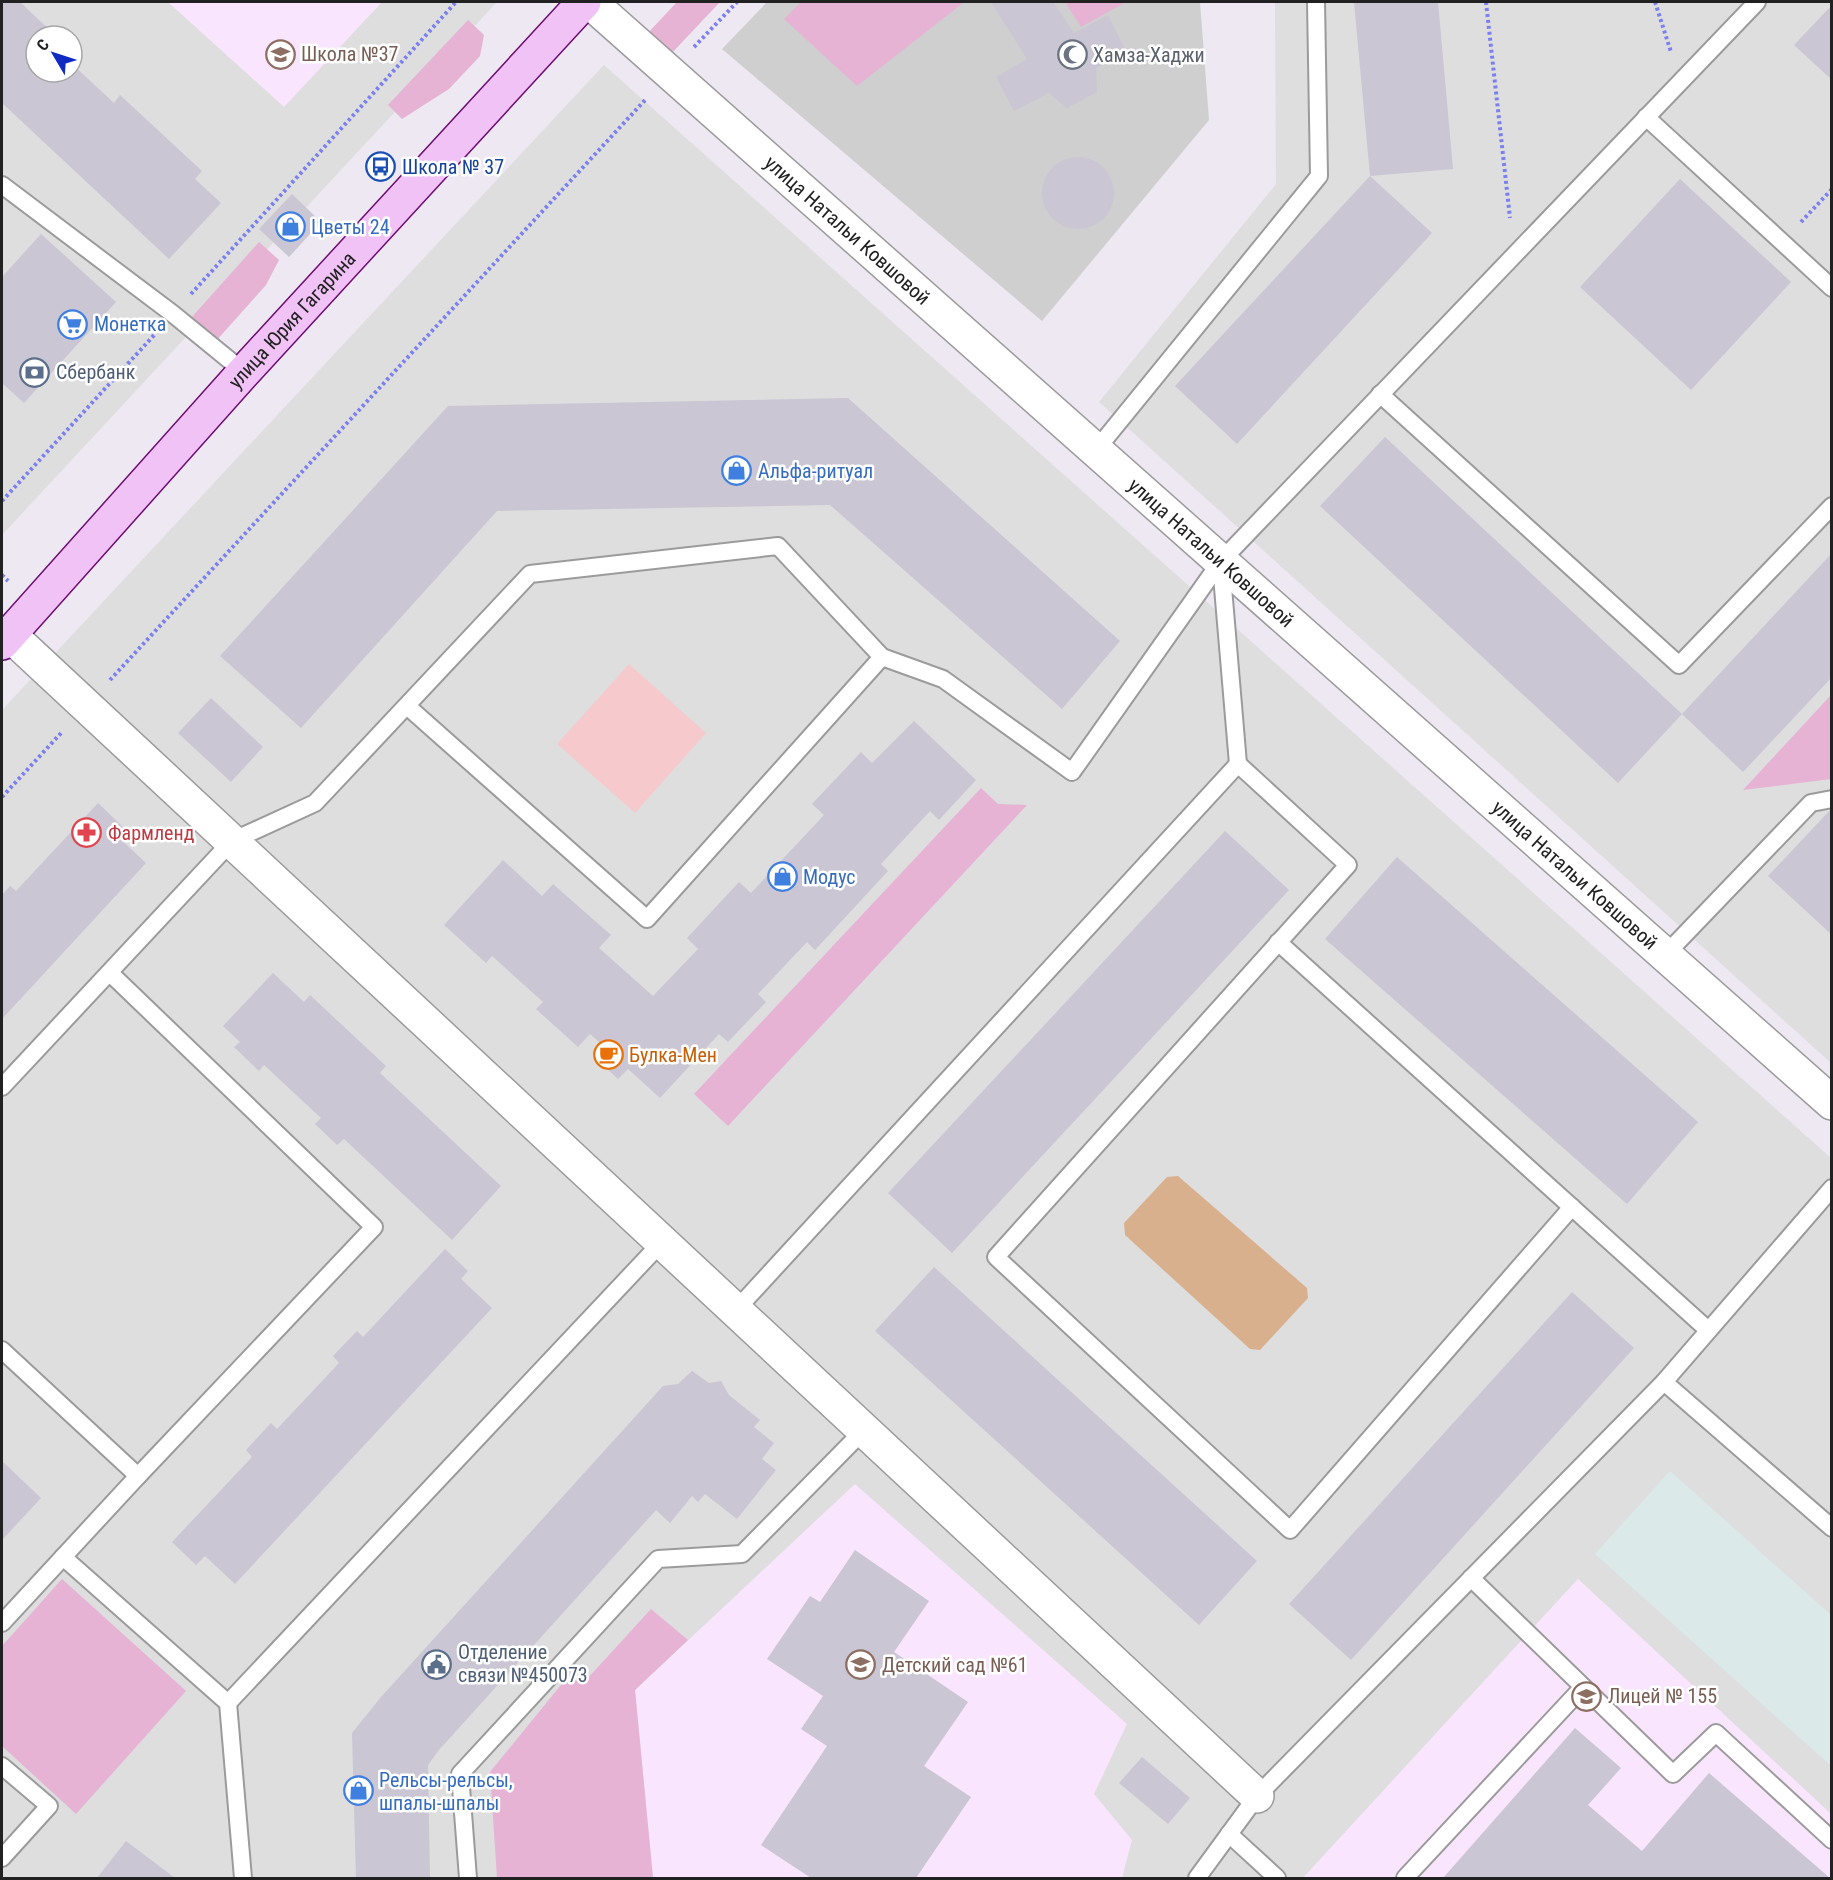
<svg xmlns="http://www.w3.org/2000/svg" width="1833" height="1880" font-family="'Roboto Condensed',sans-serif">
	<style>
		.residential { fill: #dededf; fill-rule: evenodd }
		.industrial { fill: #dbe9e9 }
		.education { fill: #f9e5fd }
		.religious { fill: #cfcfcf }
		.grass { fill: #e6b3d4 }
		.park { fill: #f6cacd }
		.pitch { fill: #d9b08d }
		.building { fill: #cac6d3 }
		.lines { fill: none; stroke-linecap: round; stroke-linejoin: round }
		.lane-casing { stroke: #9b9b9b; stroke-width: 20 }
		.street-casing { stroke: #9b9b9b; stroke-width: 36 }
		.secondary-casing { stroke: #6e0e72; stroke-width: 36 }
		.path { stroke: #7a80f0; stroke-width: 4; stroke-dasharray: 3 3; stroke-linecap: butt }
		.lane { stroke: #fff; stroke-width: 16 }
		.street { stroke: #fff; stroke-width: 33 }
		.secondary { stroke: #f0c2f5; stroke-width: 33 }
		.labels { text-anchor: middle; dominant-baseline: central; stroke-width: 5; stroke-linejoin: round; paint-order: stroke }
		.education-label { font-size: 20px; fill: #785e54; stroke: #fff; text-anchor: start }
		.worship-label { font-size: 20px; fill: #5b616d; stroke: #fff; text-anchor: start }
		.transit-label { font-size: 20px; fill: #164399; stroke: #fff; text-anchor: start }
		.shop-label { font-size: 20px; fill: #366cbe; stroke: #fff; text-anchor: start }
		.street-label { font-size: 20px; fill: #212121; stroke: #fff }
		.service-label { font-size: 20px; fill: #4e5e75; stroke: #fff; text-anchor: start }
		.health-label { font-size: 20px; fill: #be3a42; stroke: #fff; text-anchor: start }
		.food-label { font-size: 20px; fill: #c56008; stroke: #fff; text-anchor: start }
	</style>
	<rect width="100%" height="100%" fill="#ede8f1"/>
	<g class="residential">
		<path d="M2,2H497L2,535ZM36,36H72V72H36Z"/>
		<polygon points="1275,2 1831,2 1831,1063 1099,402 1276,184"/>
		<polygon points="604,65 1831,1158 1831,1814 1578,1579 1303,1878 2,1878 2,710"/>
	</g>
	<polygon class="industrial" points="1670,1471 1831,1615 1831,1766 1595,1554"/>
	<g class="education">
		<polygon points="168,2 382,2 284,107"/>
		<polygon points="855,1484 1127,1724 1094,1794 1132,1840 1122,1878 653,1878 635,1690"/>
		<polygon points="1578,1579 1831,1814 1831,1878 1303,1878"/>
	</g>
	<polygon class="religious" points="767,2 1200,2 1209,120 1042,321 722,49"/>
	<g class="grass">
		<polygon points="677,2 720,2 670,55 647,34"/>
		<polygon points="801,2 962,2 963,3 857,86 784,19"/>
		<polygon points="1065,2 1126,2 1081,27"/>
		<polygon points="468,20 484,35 480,56 449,89 402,119 388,105"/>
		<polygon points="259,242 279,260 266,285 216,341 191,318"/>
		<polygon points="1831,695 1831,779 1743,790"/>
		<polygon points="981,788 998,804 1027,805 728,1126 694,1094"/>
		<polygon points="62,1579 186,1691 76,1814 2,1746 2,1646"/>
		<polygon points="651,1609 688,1640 635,1690 653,1878 497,1878 490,1772 565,1680 587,1679"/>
	</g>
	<polygon class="park" points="629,664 706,733 635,813 557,744"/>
	<polygon class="pitch" points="1178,1176 1307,1288 1308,1298 1260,1350 1250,1349 1125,1235 1124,1223 1167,1177"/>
	<g class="building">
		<polygon points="2,2 20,2 56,36 36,36 36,72 72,72 72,64 114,103 120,95 202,171 195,179 221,203 169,259 2,103"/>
		<polygon points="991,2 1053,2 1074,33 1108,15 1126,51 1096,68 1097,92 1067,108 1049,93 1014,111 996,77 1027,59"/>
		<polygon points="1354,2 1438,2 1453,169 1370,176"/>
		<polygon points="1832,5 1832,80 1794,45"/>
		<circle cx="1078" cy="193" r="36"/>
		<polygon points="1370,176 1432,233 1237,444 1175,386"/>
		<polygon points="1680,179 1791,282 1691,390 1580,287"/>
		<polygon points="292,194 321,222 289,257 259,229"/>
		<polygon points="41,234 116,302 24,403 2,383 2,277"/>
		<polygon points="848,398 1120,641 1062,709 830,505 497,511 301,728 220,656 448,406"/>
		<polygon points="1385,437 1682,714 1618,783 1320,506"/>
		<polygon points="1832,553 1832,677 1743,772 1682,714"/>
		<polygon points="211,698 263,747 231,782 178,733"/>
		<polygon points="914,721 976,780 939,820 930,811 881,864 888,871 815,950 807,942 758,994 766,1002 728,1042 719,1034 660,1098 628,1069 618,1079 594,1057 604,1046 590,1034 578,1047 536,1009 543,1002 492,956 486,963 444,925 503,860 542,896 553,884 611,935 599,948 653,996 698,949 687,938 739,882 751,893 824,815 812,804 861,752 872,763"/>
		<polygon points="98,803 123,827 116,835 146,863 2,1019 2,895 10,886 16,891"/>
		<polygon points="1832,808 1832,935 1768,876"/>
		<polygon points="1225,831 1289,890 952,1253 888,1193"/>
		<polygon points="1397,857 1698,1122 1627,1204 1325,939"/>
		<polygon points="273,973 304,1002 310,995 386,1066 380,1073 501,1186 452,1240 344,1139 337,1145 315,1124 321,1118 264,1065 259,1071 234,1047 240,1042 223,1026"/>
		<polygon points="445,1249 468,1271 461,1279 492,1308 235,1584 205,1556 196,1565 172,1542 252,1457 246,1450 271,1423 277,1429 339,1363 333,1356 357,1331 363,1337"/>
		<polygon points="934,1267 1257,1561 1199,1625 875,1331"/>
		<polygon points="1572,1292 1634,1348 1351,1660 1289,1604"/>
		<polygon points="692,1371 709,1383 721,1381 729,1395 760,1420 754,1427 774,1443 762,1459 776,1470 737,1519 705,1494 698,1502 692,1496 670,1523 656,1510 439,1750 428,1765 430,1878 356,1878 352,1733 381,1697 663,1386 678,1384"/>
		<polygon points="2,1461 41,1498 2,1540"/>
		<polygon points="855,1550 929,1601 894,1652 968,1702 924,1766 971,1797 916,1878 811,1878 761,1845 827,1746 801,1729 823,1696 767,1659 810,1596 820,1602"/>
		<polygon points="1575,1728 1621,1768 1588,1805 1642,1851 1709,1773 1830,1878 1443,1878"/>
		<polygon points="1142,1757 1190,1798 1168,1824 1119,1783"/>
		<polygon points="126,1841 175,1878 97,1878"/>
	</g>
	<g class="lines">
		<defs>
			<g id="lane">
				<polyline points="1646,117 1832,288"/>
				<polyline points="2,185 173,314 244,372"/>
				<polyline points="1380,394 1679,665 1832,506"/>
				<polyline points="1096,450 1319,176 1316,2"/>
				<polyline points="1221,564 1238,764"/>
				<polyline points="407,706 647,919 882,657"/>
				<polyline points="1278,942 1708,1330"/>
				<polyline points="1665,955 1811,803 1832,799"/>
				<polyline points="110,973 374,1227 138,1476"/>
				<polyline points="2,1087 232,841 315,803 530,574 778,546 882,657 943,679 1072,772 1221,561 1757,2"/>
				<polyline points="735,1311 1238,764 1348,865 996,1257 1290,1530 1572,1207"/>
				<polyline points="2,1350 138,1476 2,1623"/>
				<polyline points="1664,1382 1832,1528"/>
				<polyline points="63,1557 228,1703 243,1878"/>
				<polyline points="1471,1578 1673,1774 1716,1733 1832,1840"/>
				<polyline points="228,1703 661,1243"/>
				<polyline points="2,1766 49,1806 2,1858"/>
				<polyline points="1229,1834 1277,1878"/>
				<polyline points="468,1878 460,1774 658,1559 742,1554 863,1431"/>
				<polyline points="1197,1878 1257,1796 1664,1382 1832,1188"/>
				<polyline points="1405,1878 1583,1687"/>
			</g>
			<g id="street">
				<path id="s1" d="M590,2L1832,1103"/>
				<polyline points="9,634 1257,1796"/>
			</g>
			<g id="secondary">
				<path id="s2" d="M2,643L244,372L584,2"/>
			</g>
		</defs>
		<use href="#lane" class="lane-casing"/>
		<use href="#street" class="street-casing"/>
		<use href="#secondary" class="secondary-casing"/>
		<g class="path">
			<polyline points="1486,2 1510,218"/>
			<polyline points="1655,2 1671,52"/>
			<polyline points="694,47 737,2"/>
			<polyline points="1801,222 1832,189"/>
			<polyline points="191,294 456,2"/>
			<polyline points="2,501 156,333"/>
			<polyline points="2,575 8,581"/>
			<polyline points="110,680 646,99"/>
			<polyline points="2,797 62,732"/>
		</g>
		<use href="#lane" class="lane"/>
		<use href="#street" class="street"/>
		<use href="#secondary" class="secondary"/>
	</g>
	<defs>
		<symbol id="school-ring" viewBox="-11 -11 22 22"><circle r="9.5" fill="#fff" stroke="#8d6e63" stroke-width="1.5"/><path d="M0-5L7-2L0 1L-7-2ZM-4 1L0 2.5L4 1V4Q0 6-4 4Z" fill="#8d6e63"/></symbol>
		<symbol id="mosque-ring" viewBox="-11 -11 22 22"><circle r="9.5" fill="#fff" stroke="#6b7280" stroke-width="1.5"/><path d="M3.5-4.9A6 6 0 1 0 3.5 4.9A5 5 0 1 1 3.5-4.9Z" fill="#6b7280"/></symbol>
		<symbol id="bus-ring" viewBox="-11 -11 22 22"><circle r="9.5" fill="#fff" stroke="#1a4fb4" stroke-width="1.5"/><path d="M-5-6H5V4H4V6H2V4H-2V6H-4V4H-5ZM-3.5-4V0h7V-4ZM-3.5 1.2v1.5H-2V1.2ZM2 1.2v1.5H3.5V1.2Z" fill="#1a4fb4"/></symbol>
		<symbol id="shop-ring" viewBox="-11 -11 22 22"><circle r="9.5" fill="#fff" stroke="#3f7fe0" stroke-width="1.5"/><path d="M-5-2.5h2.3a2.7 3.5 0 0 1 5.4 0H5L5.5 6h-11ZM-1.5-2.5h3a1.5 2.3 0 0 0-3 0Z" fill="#3f7fe0"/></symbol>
		<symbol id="supermarket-ring" viewBox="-11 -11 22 22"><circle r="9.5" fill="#fff" stroke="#3f7fe0" stroke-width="1.5"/><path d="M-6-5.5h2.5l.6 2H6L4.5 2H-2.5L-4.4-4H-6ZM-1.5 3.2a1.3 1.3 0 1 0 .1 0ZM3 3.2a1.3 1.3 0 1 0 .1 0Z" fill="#3f7fe0"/></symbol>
		<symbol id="bank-ring" viewBox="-11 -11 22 22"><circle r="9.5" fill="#fff" stroke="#5c6f8a" stroke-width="1.5"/><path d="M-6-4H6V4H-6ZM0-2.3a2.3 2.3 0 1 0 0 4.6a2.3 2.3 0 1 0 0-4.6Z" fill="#5c6f8a"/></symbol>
		<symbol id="pharmacy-ring" viewBox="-11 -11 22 22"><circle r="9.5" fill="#fff" stroke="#e0444e" stroke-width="1.5"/><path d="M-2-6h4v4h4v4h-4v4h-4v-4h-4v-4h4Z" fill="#e0444e"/></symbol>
		<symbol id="cafe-ring" viewBox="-11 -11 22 22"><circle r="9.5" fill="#fff" stroke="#e8710a" stroke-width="1.5"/><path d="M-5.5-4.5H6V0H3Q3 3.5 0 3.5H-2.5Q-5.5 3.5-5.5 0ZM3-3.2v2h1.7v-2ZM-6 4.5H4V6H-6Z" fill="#e8710a"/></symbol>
		<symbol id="civic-ring" viewBox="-11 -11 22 22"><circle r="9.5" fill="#fff" stroke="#5c6f8a" stroke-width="1.5"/><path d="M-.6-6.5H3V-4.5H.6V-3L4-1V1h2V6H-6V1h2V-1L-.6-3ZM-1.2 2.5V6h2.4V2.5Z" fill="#5c6f8a"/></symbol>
	</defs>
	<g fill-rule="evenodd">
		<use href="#school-ring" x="264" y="38" width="33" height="33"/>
		<use href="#mosque-ring" x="1056" y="38" width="33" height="33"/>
		<use href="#bus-ring" x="364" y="150" width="33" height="33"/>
		<use href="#shop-ring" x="274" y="210" width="33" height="33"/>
		<use href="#supermarket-ring" x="56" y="308" width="33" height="33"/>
		<use href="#bank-ring" x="18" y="356" width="33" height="33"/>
		<use href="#shop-ring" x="720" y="454" width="33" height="33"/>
		<use href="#pharmacy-ring" x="70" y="816" width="33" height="33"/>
		<use href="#shop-ring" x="766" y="860" width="33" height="33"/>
		<use href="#cafe-ring" x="592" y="1038" width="33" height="33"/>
		<use href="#civic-ring" x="420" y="1648" width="33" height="33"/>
		<use href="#school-ring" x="844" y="1648" width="33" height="33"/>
		<use href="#school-ring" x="1570" y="1680" width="33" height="33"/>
		<use href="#shop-ring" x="342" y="1774" width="33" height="33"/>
	</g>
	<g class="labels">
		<g class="education-label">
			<text x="301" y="54">Школа №37</text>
			<text x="882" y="1665">Детский сад №61</text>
			<text x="1608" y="1696">Лицей № 155</text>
		</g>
		<g class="worship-label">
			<text x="1093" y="55">Хамза-Хаджи</text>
		</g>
		<g class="transit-label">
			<text x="402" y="167">Школа № 37</text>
		</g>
		<g class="shop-label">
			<text x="311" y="227">Цветы 24</text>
			<text x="94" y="324">Монетка</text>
			<text x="758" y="471">Альфа-ритуал</text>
			<text x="803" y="877">Модус</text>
			<text x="379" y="1780">Рельсы-рельсы,<tspan x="379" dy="23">шпалы-шпалы</tspan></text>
		</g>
		<g class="street-label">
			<text stroke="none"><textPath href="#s1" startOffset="344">улица Натальи Ковшовой</textPath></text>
			<text stroke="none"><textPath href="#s2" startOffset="434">улица Юрия Гагарина</textPath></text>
			<text stroke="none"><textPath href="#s1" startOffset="830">улица Натальи Ковшовой</textPath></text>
			<text stroke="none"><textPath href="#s1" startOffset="1316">улица Натальи Ковшовой</textPath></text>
		</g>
		<g class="service-label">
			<text x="56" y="372">Сбербанк</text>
			<text x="458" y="1652">Отделение<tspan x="458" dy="23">связи №450073</tspan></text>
		</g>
		<g class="health-label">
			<text x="108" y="833">Фармленд</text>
		</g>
		<g class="food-label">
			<text x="629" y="1055">Булка-Мен</text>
		</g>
	</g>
	<rect width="1833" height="1880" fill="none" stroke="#212121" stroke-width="6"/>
	<g transform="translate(54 54) rotate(309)"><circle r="28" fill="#ffffff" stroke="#a6a6a6" stroke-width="1.5"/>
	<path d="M0-4.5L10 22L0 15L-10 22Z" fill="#102bc2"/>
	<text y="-9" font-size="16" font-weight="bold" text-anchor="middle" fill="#212121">С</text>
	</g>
</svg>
